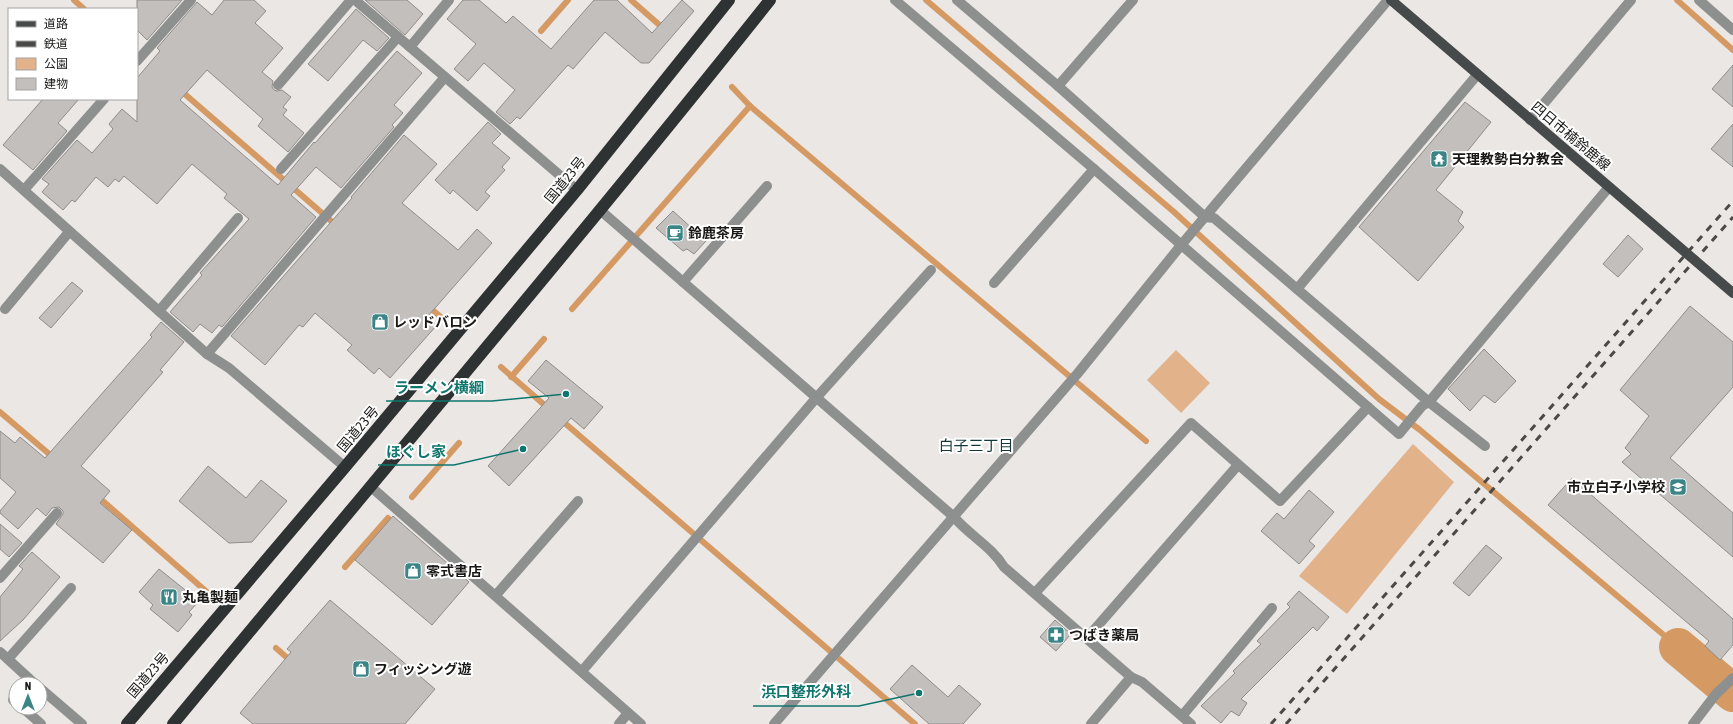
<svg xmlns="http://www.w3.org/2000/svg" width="1733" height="724" font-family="'Asap Condensed','Noto Sans JP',sans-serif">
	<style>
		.green { fill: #e2b38a }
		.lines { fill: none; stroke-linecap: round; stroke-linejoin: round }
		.stream { stroke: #d59a63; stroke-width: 6 }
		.river { stroke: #d59a63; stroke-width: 38 }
		.building { fill: #c2bfbd; stroke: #8f8c8a }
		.lane { stroke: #8e9090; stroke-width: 10 }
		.street { stroke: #8e9090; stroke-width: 10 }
		.primary { stroke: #474a4a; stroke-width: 10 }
		.highway { stroke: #2e3232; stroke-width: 12 }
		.rail { stroke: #4b4948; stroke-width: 3; stroke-dasharray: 7 7; stroke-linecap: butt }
		.labels { text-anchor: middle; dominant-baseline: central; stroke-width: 4; stroke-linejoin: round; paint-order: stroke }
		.street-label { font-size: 14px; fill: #191817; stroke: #fff }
		.poi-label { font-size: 14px; font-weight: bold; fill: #191817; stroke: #fff; text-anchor: start }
		.neighbourhood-label { font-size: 15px; fill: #163839; stroke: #fff }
		.leader { fill: none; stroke: #0f766e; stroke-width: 1.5 }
		.callout-dot { fill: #0f766e; stroke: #fff; stroke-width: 1.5 }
		.callout-label { font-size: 15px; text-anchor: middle; font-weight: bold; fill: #0f766e; stroke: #fff; stroke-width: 4; stroke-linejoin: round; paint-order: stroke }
	</style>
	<rect width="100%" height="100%" fill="#eae7e4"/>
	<g class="green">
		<polygon points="1176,350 1210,383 1181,413 1147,380"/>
		<polygon points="1413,444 1454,482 1347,614 1299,576"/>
	</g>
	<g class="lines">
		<g class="stream">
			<polyline points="74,0 84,9"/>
			<polyline points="631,0 664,29"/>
			<polyline points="926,0 1174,212 1379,399 1420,430 1678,647"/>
			<polyline points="1677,0 1733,50"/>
			<polyline points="541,31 568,0"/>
			<polyline points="732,87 750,106"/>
			<polyline points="179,89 337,226"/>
			<polyline points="428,306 442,318"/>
			<polyline points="572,309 750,106 1146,441"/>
			<polyline points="501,367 549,409"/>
			<polyline points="511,377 544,339"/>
			<polyline points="0,412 55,459"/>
			<polyline points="560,419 915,724"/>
			<polyline points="96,495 208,593"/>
			<polyline points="412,497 459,443"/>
			<polyline points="345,567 388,518"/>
			<polyline points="276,648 293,663"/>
		</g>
		<polyline class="river" points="1678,647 1733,693"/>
	</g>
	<g class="building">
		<polygon points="137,0 182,0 147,40 137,30"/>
		<polygon points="224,0 254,0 266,11 255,23 283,48 262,72 273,81 272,87 274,90 277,91 282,90 291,97 283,107 287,110 283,115 304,133 288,152 258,126 263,119 207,70 180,100 278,185 314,142 315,143 397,51 422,73 394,105 403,113 392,125 394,127 341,188 316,167 291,195 316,217 222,327 219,325 212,333 200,324 193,332 170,312 197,281 202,275 200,273 249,219 224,198 227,194 192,164 157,204 124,176 119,182 115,179 108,187 96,177 75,202 72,200 63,210 42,192 49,184 42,179 77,140 92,153 113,129 109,124 122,109 137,122 137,78 160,51 157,48 197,2 212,15"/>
		<polygon points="365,0 407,0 423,14 405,35"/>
		<polygon points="463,0 479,0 506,23 513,16 551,49 594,0 617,0 652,33 682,0 694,11 649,63 641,63 605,32 573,69 568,65 520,119 517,117 510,124 496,112 515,90 484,63 468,81 454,69 476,44 447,19"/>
		<polygon points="356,9 389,38 377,51 363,40 328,81 308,64"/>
		<polygon points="1733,65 1733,107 1712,89"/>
		<polygon points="43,99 79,99 58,123 67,131 33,170 3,145"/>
		<polygon points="1465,102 1491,122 1436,190 1463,212 1458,221 1464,227 1418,281 1359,227"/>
		<polygon points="488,122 501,134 492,143 510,158 502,167 505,170 485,192 490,196 477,211 453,190 450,194 435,180"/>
		<polygon points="1733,124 1733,167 1711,149"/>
		<polygon points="404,135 437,164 402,203 458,250 477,229 492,243 428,316 437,325 390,378 379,368 374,374 347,350 352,345 315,313 303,327 299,325 265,365 231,336 352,198 351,197"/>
		<polygon points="673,211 706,241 694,254 687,249 683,251 656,228"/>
		<polygon points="1628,235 1643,249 1618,277 1603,264"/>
		<polygon points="72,282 83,291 51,328 39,318"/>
		<polygon points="1690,306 1733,342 1733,387 1670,458 1733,513 1733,557 1622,462 1631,454 1625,448 1649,416 1620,390"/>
		<polygon points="161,322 184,342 160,370 163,372 81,466 110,491 100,503 132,530 130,532 103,563 56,524 63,514 63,511 59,507 52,508 46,516 37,508 18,529 0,513 0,511 16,492 0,478 0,431 15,443 20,437 45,458 152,337 150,335"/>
		<polygon points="1484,349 1516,381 1495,403 1484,395 1470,411 1448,389"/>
		<polygon points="546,360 603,407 584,429 571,418 509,486 488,466 549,398 528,381"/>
		<polygon points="208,466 246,498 261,480 287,501 252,542 229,543 179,501"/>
		<polygon points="1572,478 1733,619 1733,645 1720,660 1705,646 1709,641 1548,505"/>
		<polygon points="1309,490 1334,512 1309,541 1315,546 1299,564 1261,531 1277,513 1284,519"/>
		<polygon points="393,516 469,582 432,625 355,560"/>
		<polygon points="0,524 22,543 9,557 0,549"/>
		<polygon points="1486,545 1502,558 1469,596 1453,583"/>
		<polygon points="32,552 60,577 23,620 0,641 0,597 23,569 19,566"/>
		<polygon points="159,569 199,601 189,612 192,615 178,632 150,609 153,605 139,592"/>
		<polygon points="1299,591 1329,617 1317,631 1313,627 1241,699 1247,703 1239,716 1231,711 1221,723 1201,706 1235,673 1233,671 1261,644 1257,641 1290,607 1287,604"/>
		<polygon points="330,600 435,689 405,724 253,724 240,713 291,652 287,649"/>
		<polygon points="1055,620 1071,634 1056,651 1040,637"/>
		<polygon points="912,665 948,697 959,685 981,704 963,724 929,724 890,689"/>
	</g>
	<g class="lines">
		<g class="lane">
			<polyline points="278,85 351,0"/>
			<polyline points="281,169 398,37"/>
			<polyline points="5,309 69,232"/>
			<polyline points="159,311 238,218"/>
			<polyline points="0,578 57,513"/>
			<polyline points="8,659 71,588"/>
			<polyline points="13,700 16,702"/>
			<polyline points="23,708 41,724"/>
		</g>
		<g class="street">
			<polyline points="355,0 577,190"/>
			<polyline points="895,0 1094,169 1399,434 1422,406 1429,402 1609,187"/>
			<polyline points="957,0 1058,86 1205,217 1214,218 1429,402 1485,446"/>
			<polyline points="1699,0 1733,30"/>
			<polyline points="410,47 449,0"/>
			<polyline points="137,61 191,0"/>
			<polyline points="1058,86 1133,0"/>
			<polyline points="1530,120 1631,0"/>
			<polyline points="0,169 207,354 229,368 345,467"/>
			<polyline points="24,190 104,99"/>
			<path d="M600,210L954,517C969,535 992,547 1004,567L1131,677L1142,682L1191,724"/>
			<polyline points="683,282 767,186"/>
			<polyline points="994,283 1094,169"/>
			<polyline points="1297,289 1477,75"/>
			<polyline points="207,354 445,77"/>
			<polyline points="370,486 641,724"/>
			<polyline points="1035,593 1191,423 1280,501 1368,407"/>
			<polyline points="496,595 578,501"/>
			<polyline points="1087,638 1238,465"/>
			<polyline points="0,652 35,684"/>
			<polyline points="582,671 817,397 931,270"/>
			<polyline points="40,688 82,724"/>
			<polyline points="1182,716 1272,608"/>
			<polyline points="619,724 628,713"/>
			<polyline points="774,724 1078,373 1182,244 1388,0"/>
			<polyline points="1091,724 1131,677"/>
			<polyline points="1693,724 1716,694 1733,678"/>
		</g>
		<polyline class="primary" points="1391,0 1733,293"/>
		<g class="highway">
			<polyline points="127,724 345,467 577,190 729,0"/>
			<path d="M173,724C372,483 575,245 770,0"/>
		</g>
		<g class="rail">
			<polyline points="1271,724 1733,201"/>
			<polyline points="1286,724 1733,217"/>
		</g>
	</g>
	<defs>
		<symbol id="temple-square" viewBox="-11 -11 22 22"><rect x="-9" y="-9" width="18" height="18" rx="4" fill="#3c8587" stroke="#fff"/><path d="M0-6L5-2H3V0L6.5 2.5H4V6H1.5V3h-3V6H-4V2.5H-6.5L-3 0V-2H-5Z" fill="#fff"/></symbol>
		<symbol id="cafe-square" viewBox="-11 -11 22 22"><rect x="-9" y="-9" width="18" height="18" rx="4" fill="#3c8587" stroke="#fff"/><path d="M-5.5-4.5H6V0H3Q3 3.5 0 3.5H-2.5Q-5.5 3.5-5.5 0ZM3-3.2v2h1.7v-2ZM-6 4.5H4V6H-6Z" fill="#fff"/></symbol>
		<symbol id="shop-square" viewBox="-11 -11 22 22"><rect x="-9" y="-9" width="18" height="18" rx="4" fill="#3c8587" stroke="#fff"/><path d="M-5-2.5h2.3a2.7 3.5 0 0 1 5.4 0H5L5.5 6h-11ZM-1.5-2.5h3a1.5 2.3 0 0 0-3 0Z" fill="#fff"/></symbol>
		<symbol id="school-square" viewBox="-11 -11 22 22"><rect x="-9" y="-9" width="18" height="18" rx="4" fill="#3c8587" stroke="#fff"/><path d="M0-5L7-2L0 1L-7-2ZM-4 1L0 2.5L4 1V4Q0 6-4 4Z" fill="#fff"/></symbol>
		<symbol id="restaurant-square" viewBox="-11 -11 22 22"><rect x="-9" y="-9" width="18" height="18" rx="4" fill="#3c8587" stroke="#fff"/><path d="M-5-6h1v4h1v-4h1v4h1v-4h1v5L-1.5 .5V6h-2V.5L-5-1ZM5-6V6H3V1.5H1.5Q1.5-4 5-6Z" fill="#fff"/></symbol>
		<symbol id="pharmacy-square" viewBox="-11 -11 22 22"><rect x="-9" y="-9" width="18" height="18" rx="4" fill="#3c8587" stroke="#fff"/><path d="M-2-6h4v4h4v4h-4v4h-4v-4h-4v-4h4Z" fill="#fff"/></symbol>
	</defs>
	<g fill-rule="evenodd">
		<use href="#temple-square" x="1429" y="149" width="20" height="20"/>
		<use href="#cafe-square" x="665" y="223" width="20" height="20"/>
		<use href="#shop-square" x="370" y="312" width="20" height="20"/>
		<use href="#school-square" x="1668" y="477" width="20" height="20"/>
		<use href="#shop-square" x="403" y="561" width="20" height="20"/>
		<use href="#restaurant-square" x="159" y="587" width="20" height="20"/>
		<use href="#pharmacy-square" x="1046" y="625" width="20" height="20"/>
		<use href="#shop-square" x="351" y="659" width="20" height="20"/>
	</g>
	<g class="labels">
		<g class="street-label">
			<text transform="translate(1571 136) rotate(40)">四日市楠鈴鹿線</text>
			<text transform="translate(565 180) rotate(-51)">国道23号</text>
			<text transform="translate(358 429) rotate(-50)">国道23号</text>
			<text transform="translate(148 675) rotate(-49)">国道23号</text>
		</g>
		<g class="poi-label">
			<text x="1452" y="159">天理教勢白分教会</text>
			<text x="688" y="233">鈴鹿茶房</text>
			<text x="393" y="322">レッドバロン</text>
			<text x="1665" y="487" text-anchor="end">市立白子小学校</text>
			<text x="426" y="571">零式書店</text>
			<text x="182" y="597">丸亀製麺</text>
			<text x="1069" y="635">つばき薬局</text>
			<text x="374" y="669">フィッシング遊</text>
		</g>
		<g class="neighbourhood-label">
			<text x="976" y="445">白子三丁目</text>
		</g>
	</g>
	<path class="leader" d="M566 394L492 401H386M523 449L454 465H378M919 693L859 706H753"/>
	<g class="callout-dot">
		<circle cx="566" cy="394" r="4"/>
		<circle cx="523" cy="449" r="4"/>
		<circle cx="919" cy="693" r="4"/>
	</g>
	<g class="callout-label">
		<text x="439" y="393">ラーメン横綱</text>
		<text x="416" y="457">ほぐし家</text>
		<text x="806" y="697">浜口整形外科</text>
	</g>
	<rect x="8" y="8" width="130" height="92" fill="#ffffff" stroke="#a3a3a2"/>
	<rect x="16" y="21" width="20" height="6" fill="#474a4a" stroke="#a3a3a2"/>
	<text x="44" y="28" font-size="12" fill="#191817">道路</text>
	<rect x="16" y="41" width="20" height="6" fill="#4b4948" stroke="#a3a3a2"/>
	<text x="44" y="48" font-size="12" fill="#191817">鉄道</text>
	<rect x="16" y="58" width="20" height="12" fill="#e2b38a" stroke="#a3a3a2"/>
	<text x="44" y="68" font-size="12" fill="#191817">公園</text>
	<rect x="16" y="78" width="20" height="12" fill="#c2bfbd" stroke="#a3a3a2"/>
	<text x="44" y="88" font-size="12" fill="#191817">建物</text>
	<g transform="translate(28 696)"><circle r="19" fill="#ffffff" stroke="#a3a3a2"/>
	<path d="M0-3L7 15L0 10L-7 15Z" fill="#3c8587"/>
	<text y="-6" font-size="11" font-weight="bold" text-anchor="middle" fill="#191817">N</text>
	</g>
</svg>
